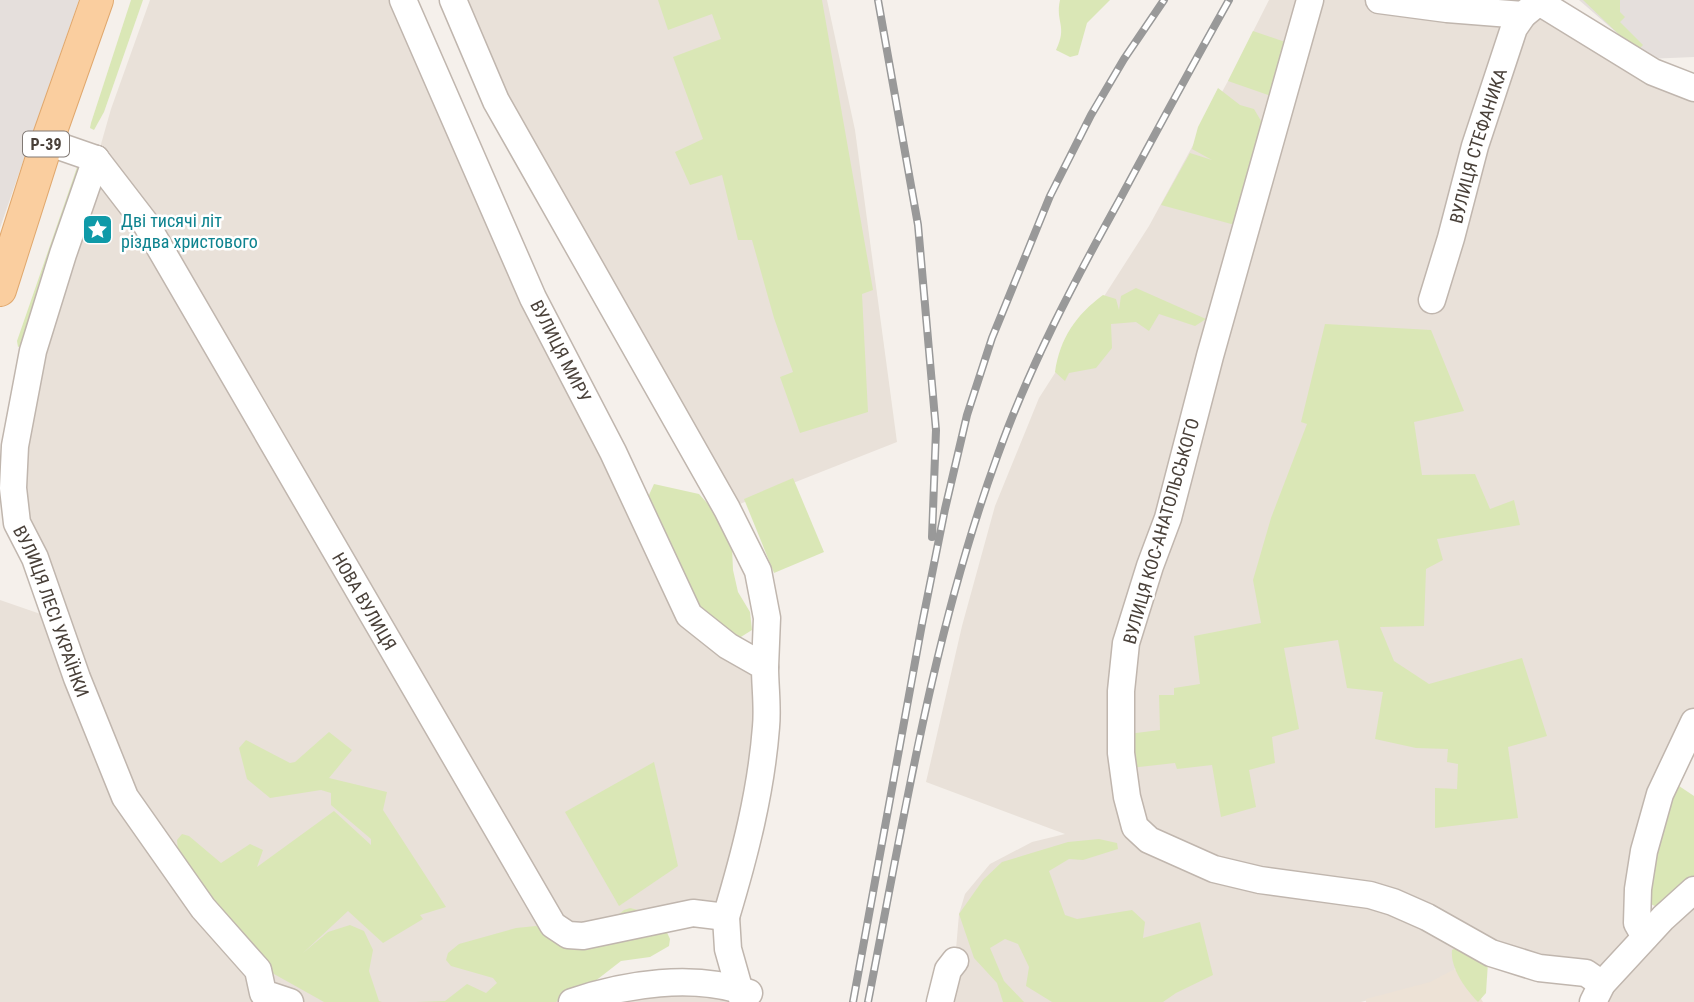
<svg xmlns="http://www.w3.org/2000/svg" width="1694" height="1002" font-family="'Roboto Condensed',sans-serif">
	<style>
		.residential { fill: #e9e1d9 }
		.industrial { fill: #e5dfdc }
		.education { fill: #ede2d6 }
		.green { fill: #dae7b6 }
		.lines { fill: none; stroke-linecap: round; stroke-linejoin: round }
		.minor-casing { stroke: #c0b6ae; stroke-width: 29 }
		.major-casing { stroke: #e0a86e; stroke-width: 34 }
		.minor { stroke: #fff; stroke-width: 26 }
		.major { stroke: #face9f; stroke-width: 32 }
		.rail-casing { stroke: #999; stroke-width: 8 }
		.rail { stroke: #fff; stroke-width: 5; stroke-dasharray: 16; stroke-linecap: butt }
		.labels { text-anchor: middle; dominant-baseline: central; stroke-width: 5; stroke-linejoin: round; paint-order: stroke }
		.shield { fill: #fff; stroke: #807974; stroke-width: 2 }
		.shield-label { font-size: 16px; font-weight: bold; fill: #494039 }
		.street-label { font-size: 18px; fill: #494039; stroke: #fff }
		.culture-label { font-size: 18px; fill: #0d838f; stroke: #fff; text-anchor: start }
	</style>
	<rect width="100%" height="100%" fill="#f5f0eb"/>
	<g class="residential">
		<polygon points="150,0 403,0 689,614 765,667 726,917 583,936 582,998 672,982 743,1002 0,1002 0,600 55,619 35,558 15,446 111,109"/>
		<polygon points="453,0 827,0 855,130 897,442 727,509"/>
		<polygon points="1269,0 1538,0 1694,88 1694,722 1637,923 1694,890 1694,1002 1593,1002 1598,989 1469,941 1450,978 1361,1002 940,1002 955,961 959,914 965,894 990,864 1032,842 1065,834 926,782 962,626 995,506 1039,398 1149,226 1228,81"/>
	</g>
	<g class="industrial">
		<polygon points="0,0 79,0 0,228"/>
		<polygon points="1579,0 1694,0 1694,57 1647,59"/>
	</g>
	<polygon class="education" points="1455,969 1465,973 1483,1002 1366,1002 1366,999 1430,982"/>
	<g class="green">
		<polygon points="131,0 143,0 104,112 94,130 90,128 91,123"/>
		<polygon points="658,0 822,0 873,290 862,294 868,412 800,433 780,377 793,372 774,318 752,240 738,240 722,175 690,185 675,152 703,139 673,57 721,39 712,14 668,30"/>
		<path d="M1060,0H1110L1087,23L1078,55L1070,57L1056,50C1068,26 1055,22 1060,0Z"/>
		<polygon points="1583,0 1620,0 1620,12 1625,17 1620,22 1643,45 1638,50 1633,48"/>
		<polygon points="1253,31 1288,43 1271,96 1228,81"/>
		<polygon points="1218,88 1240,105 1254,109 1264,126 1235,225 1161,205 1190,153 1212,160 1192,149 1198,127"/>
		<polygon points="81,165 23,345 18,347 17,341 73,179 77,167"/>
		<path d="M1136,288L1206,319L1195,326L1159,314L1149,331L1136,322L1111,324L1112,348L1096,368L1069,373L1065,381L1055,372C1060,338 1076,315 1103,295L1116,299L1119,310L1121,296Z"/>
		<polygon points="1325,324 1431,330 1464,411 1414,422 1422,475 1475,474 1490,509 1514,500 1520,525 1437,539 1443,560 1426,569 1424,626 1380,627 1394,661 1429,684 1522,658 1547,736 1508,747 1518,818 1435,828 1435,788 1457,789 1458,764 1447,762 1448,749 1416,748 1375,739 1383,692 1347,688 1338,640 1284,648 1299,729 1272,737 1275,763 1249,770 1256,807 1221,817 1212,765 1177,769 1175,763 1130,768 1128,734 1160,730 1159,695 1174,695 1174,688 1200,684 1194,636 1261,623 1253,580 1271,518 1307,424 1301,422"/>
		<polygon points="793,478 824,552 774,573 744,499"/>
		<polygon points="654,484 699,494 724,522 732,547 733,570 738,592 750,612 752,630 736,640 717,633 681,590 644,506"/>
		<polygon points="329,732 352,750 329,778 387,792 383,810 446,907 420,915 423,919 383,943 348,911 303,953 328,932 350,925 364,931 373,950 369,971 379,1001 382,1002 324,1002 274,974 232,939 180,871 177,840 182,834 189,836 221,863 250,844 263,850 257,867 334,811 371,845 371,839 331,805 331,793 321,790 270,798 247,779 239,748 246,740 290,763 295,762"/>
		<polygon points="654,762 678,866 619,906 565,812"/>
		<polygon points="1673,782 1694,796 1694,877 1657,907 1644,901"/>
		<polygon points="1099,839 1117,843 1118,849 1083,860 1069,859 1049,871 1065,915 1077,919 1132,910 1145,922 1143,938 1200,922 1213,975 1176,993 1163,1002 1052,1002 1026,986 1029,967 1018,944 1005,939 990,948 1004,981 1024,1002 1003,1002 997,983 974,958 959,914 983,880 1002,862 1068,842"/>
		<polygon points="630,908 659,915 670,939 669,946 650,957 621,961 585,989 567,993 556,1002 416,1002 445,1001 467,984 486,993 497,983 493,978 451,966 446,960 448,953 459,944 516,928 536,926 579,948 624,910"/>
		<path d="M1463,944L1488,962L1486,993L1478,1002C1466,990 1450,968 1452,950Z"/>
	</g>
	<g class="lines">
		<defs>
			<g id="minor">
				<polyline points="453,0 496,101 727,509 758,571 767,618 765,667"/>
				<polyline points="1310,0 1210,356 1168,518 1150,566 1126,643 1121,691 1121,753 1127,797 1135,827 1149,840 1214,869 1260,880 1370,895 1393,902 1427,917 1491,953 1539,968 1586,973 1602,984"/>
				<polyline points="1379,0 1447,9 1523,15"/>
				<polyline points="47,142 96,159"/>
				<path id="s1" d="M96,159L146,224L553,925L568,935L583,936L693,913L726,917C745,854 761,792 766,727C768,707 765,687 765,667L728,646L689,615L613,452L533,298L403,0"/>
				<path id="s2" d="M96,159L63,254L33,351L15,446L13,488L17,523L35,558L77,678L125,797L203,908L258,970L263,993L290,1002"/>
				<path id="s3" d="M1432,300L1451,238L1475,146L1514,28L1523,15L1539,2L1653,72L1694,88"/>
				<polyline points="726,917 728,949 743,1002"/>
				<polyline points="1645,937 1637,923 1638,889 1644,851 1660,794 1694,722"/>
				<path d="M572,1002C625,984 694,973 749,993"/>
				<polyline points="940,1002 948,970 955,961"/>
				<polyline points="1593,1002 1602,984 1663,918 1694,890"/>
			</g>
			<polyline id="major" points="0,290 47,142 97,0"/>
		</defs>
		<use href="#minor" class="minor-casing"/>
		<use href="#major" class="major-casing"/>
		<use href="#minor" class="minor"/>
		<use href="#major" class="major"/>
		<defs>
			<g id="rail">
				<polyline points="878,0 918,225 936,430 932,537"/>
				<polyline points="853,1002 922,624 945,509 967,415 992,338 1050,196 1091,115 1124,59 1164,0"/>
				<path d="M868,1002C904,818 933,633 997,457C1029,367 1074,282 1120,199C1156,132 1192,66 1229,0"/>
			</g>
		</defs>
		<use href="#rail" class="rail-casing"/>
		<use href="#rail" class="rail"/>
	</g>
	<defs>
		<symbol id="sight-square" viewBox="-11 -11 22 22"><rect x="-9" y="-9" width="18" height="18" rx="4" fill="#0f9aa8" stroke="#fff"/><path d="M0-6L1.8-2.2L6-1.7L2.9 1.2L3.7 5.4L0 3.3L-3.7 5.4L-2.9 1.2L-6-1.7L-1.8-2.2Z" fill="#fff"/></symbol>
	</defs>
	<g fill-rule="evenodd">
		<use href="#sight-square" x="80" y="212" width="35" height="35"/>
	</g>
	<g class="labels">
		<rect class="shield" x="23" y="131.5" width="46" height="25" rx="5"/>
		<g class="shield-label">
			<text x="46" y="144">Р-39</text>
		</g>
		<g class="street-label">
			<text stroke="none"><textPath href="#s3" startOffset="161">ВУЛИЦЯ СТЕФАНИКА</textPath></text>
			<text transform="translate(561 351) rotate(63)">ВУЛИЦЯ МИРУ</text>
			<text transform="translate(1161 531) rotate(-74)">ВУЛИЦЯ КОС-АНАТОЛЬСЬКОГО</text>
			<text stroke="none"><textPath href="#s1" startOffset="518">НОВА ВУЛИЦЯ</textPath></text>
			<text stroke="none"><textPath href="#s2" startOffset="471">ВУЛИЦЯ ЛЕСІ УКРАЇНКИ</textPath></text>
		</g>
		<g class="culture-label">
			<text x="121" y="220">Дві тисячі літ<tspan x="121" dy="21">різдва христового</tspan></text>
		</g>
	</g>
</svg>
